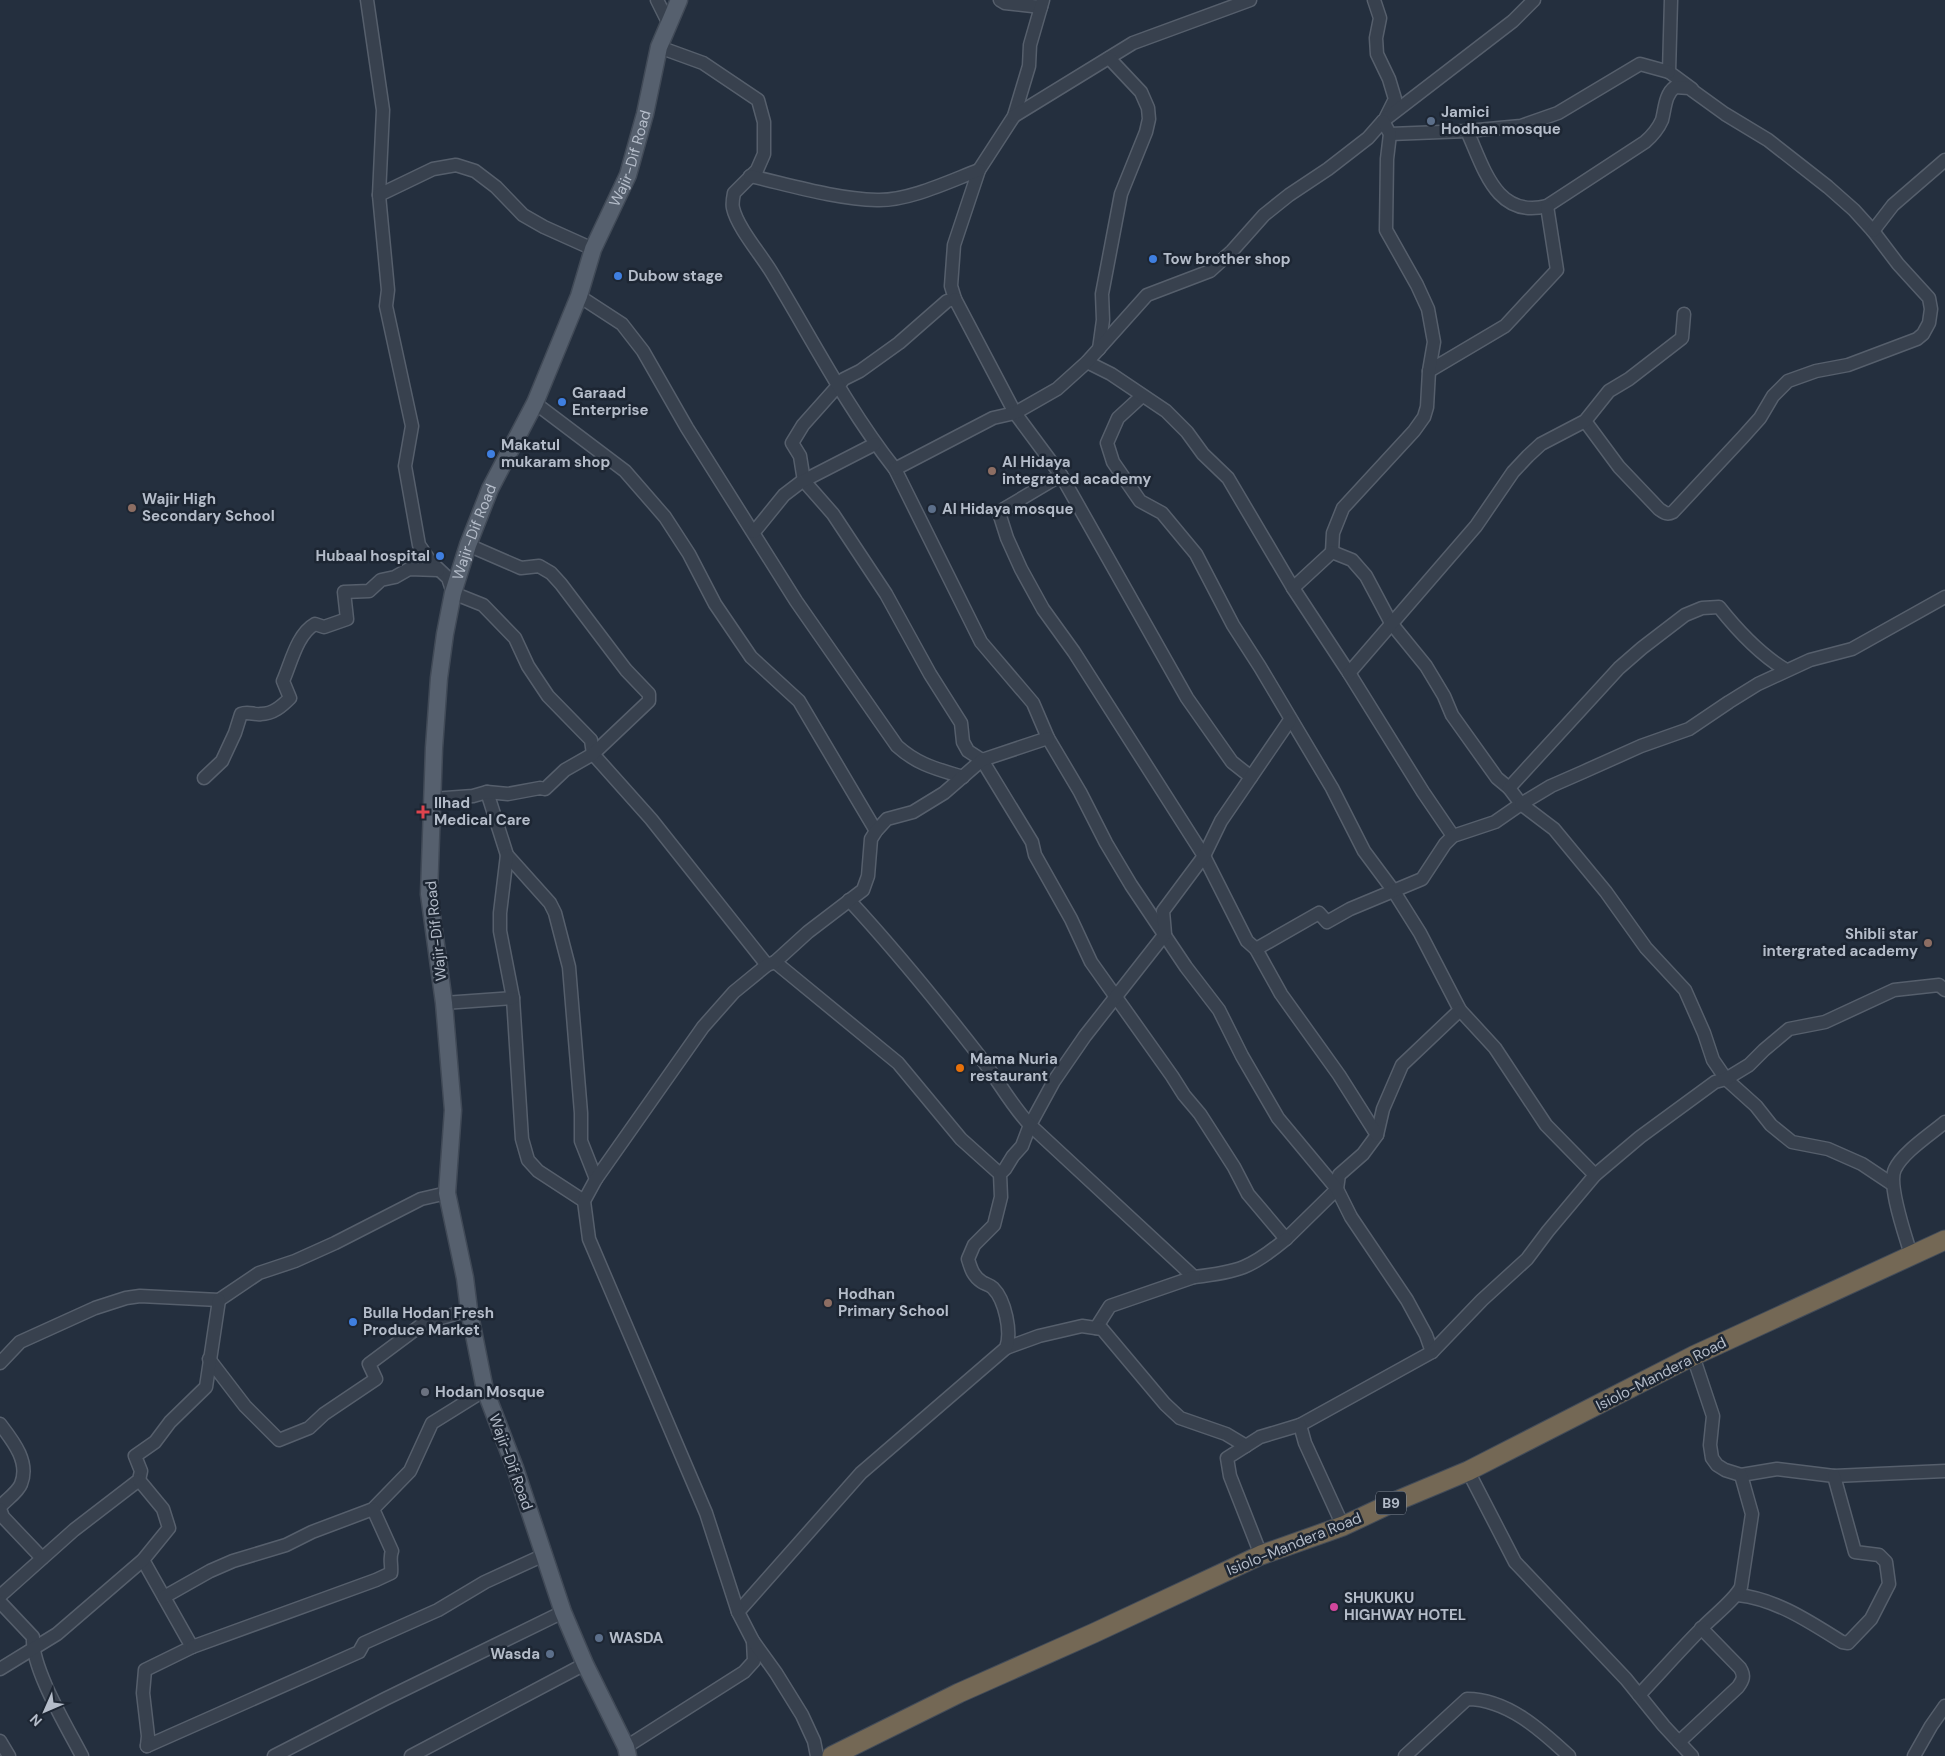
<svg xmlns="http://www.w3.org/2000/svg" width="1945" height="1756" font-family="'DM Sans',sans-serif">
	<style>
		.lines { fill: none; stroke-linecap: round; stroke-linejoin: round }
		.minor-casing { stroke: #565f6c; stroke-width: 15 }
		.major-casing { stroke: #414a57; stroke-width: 19 }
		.highway-casing { stroke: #434c59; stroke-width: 21 }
		.minor { stroke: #38414e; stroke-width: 12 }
		.major { stroke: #56606e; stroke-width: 16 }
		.highway { stroke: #746855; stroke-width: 19 }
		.service-dot { fill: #5c6f8a; stroke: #1d2633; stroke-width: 2 }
		.shop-dot { fill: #3f7fe0; stroke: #1d2633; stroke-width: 2 }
		.education-dot { fill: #8d6e63; stroke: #1d2633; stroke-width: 2 }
		.health-dot { fill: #e0444e; stroke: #1d2633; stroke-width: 2 }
		.food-dot { fill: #e8710a; stroke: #1d2633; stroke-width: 2 }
		.worship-dot { fill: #6b7280; stroke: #1d2633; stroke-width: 2 }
		.hotel-dot { fill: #d1479c; stroke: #1d2633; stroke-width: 2 }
		.labels { text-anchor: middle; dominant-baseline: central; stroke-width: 5; stroke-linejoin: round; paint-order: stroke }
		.shield { fill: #1d2633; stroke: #878f9c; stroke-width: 1 }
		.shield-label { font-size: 14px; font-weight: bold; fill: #b4bcc9 }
		.poi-label { font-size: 15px; font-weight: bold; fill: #b4bcc9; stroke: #1d2633; text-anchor: start }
		.street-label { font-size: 15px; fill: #b4bcc9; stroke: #1d2633 }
	</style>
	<rect width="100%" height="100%" fill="#242f3e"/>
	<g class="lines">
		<defs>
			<g id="minor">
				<polyline points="367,0 383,110 379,195 388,290 386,306 412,426 405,466 419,545 430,561 448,578 453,593 483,605 515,638 528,666 548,696 591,740 593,754 651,819 767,965"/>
				<polyline points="657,0 669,24"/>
				<polyline points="1000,0 1005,3 1041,7"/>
				<polyline points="1043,0 1030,45 1029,66 1014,116 979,170 954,245 951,286 955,299 947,301 899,343 860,371 844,379 803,425 792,443 800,456 804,481 833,514 886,594 930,674 961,723 963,742 968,751 982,760 1032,842 1035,855 1071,919 1091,962 1172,1076 1184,1095 1200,1114 1234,1167 1248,1194 1286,1239 1337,1189 1339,1175 1363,1154 1377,1135 1383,1109 1402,1065 1460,1010 1420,933 1393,890 1364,851 1332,788 1260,667 1233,625 1196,554 1162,513 1140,501 1113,462 1107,443 1118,418 1142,396"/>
				<polyline points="1374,0 1380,18 1376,38 1377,54 1389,79 1395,99 1386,117"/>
				<polyline points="1671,0 1669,72 1692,89"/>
				<path d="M659,47L703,63L758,100L764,122V154L757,170L734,193C733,198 732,204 733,208C737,227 762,256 772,273C812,339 847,408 895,469L981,642L1033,703L1048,738L1080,792L1106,843L1131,885L1186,967L1219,1010L1242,1056L1278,1118L1337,1189L1351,1217L1407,1300L1426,1335L1432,1352"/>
				<polyline points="1014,116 1133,43 1250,0"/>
				<path d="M1467,131C1484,168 1496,219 1547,206L1645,142C1652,136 1658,129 1662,120C1665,109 1665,94 1675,87L1689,88L1725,114L1768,140L1828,187L1854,210L1873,231L1898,264L1929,298L1931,309L1929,323L1923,334L1917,339L1848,365L1816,371L1788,381L1773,396L1760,418L1743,437L1673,512C1667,515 1665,513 1659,509L1619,467L1585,421"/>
				<polyline points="1390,134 1467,131 1521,126 1558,113 1640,64 1669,72"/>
				<path d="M750,176C790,185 836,199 877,200C909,201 950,181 979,170"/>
				<polyline points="379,195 433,169 456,165 475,171 496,187 523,215 544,227 593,249"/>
				<polyline points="1873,231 1893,205 1945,160"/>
				<path d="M579,296L622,324L643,351L687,428L796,601L897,746C918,765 937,769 963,777"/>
				<polyline points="955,299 1015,413 1061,475 1187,698 1232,762 1251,777"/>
				<polyline points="1099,349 1103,320 1102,294 1121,194 1146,132 1149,119 1148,108 1141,92 1109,58"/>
				<polyline points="1087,362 1111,374 1166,411 1187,432 1203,454 1228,478 1293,588 1349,673 1423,792 1453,836"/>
				<polyline points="1429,371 1505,326 1557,270 1547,206"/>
				<polyline points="535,403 625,471 665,517 689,554 715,604 751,657 799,701 876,831"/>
				<polyline points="895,469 993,418 1015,413 1057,389 1087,362 1147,295 1210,271 1232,251 1264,215 1289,195 1328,169 1368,138 1383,121 1513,21 1534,0"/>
				<polyline points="1061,475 1004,509 1000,516 1007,538 1021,569 1043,609 1074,652 1204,856 1247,941 1256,949 1281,994 1339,1075 1377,1135"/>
				<polyline points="754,532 784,495 801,482 875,444"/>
				<polyline points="1332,552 1333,533 1343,508 1414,431 1424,417 1427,407 1429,371 1434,342 1428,309 1417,285 1386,230 1387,159 1390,134 1383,121"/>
				<polyline points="1293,588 1332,552 1352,560 1366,576 1391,623 1426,666 1444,696 1452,715 1497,778 1509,788"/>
				<polyline points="1349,673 1476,526 1513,472 1528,456 1541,444 1585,421 1609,391 1629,379 1682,338 1684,314"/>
				<path d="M204,778L222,761L235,733L241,714C248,711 254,715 261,714C273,714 282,706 290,698L283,681C291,663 297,634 315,624L324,627L347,619L344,592L369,591L381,580L395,577L409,569L438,570"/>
				<polyline points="487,792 507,855 550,903 555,913 569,967 581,1113 581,1141 596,1179"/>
				<polyline points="432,799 473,796 487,792 508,794 540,788 545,789 565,770 593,754 649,701 649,694 626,670 561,584 551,573 539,566 521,568 468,545"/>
				<polyline points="507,855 500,913 500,931 513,998 522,1139 528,1160 538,1171 584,1201"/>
				<path d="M1256,949L1319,913L1327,922L1350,909L1422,879L1445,844L1453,836L1495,822L1521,804L1509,788L1619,668L1642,648L1685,615L1702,608L1719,607C1738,631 1759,654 1786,670"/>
				<polyline points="775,962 898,1063 961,1139 1000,1174"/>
				<polyline points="444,1003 513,998"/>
				<polyline points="1460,1010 1495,1048 1546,1125 1595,1175"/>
				<polyline points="1892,1184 1862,1164 1828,1149 1792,1142 1771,1125 1756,1106 1726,1079 1713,1060 1704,1033 1685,990 1646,948 1606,892 1554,829 1521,804 1551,786 1583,772 1641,746 1689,729 1729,702 1758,684 1810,660 1852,649 1945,597"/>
				<path d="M1286,1239C1251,1268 1239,1272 1194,1277L1030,1125L1054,1081L1085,1036L1165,934L1163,911L1204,856L1221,821L1290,720"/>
				<path d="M1911,1255C1906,1237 1887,1185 1895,1169C1903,1152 1931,1134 1945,1122"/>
				<polyline points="1096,1328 1110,1306 1194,1277"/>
				<polyline points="1006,1348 1039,1336 1082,1326 1102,1329 1165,1404 1180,1418 1226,1434 1246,1446"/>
				<polyline points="1693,1356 1713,1416 1710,1445 1712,1458 1717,1465 1725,1470 1741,1475 1777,1469 1834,1476 1945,1471"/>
				<polyline points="209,1359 245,1406 279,1440 309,1428 324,1414 376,1379 369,1364 424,1323 469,1310"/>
				<polyline points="0,1363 20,1342 95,1308 126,1298 140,1296 219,1300 259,1273 295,1261 335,1243 421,1199 447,1193"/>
				<path d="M0,1424C13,1441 30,1462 21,1484C18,1492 6,1500 0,1507"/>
				<polyline points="1300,1425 1432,1352 1482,1300 1527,1259 1548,1231 1595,1175 1640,1137 1715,1082 1726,1079 1749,1065 1764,1050 1789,1029 1825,1022 1894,990 1939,985 1945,990"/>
				<polyline points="1468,1471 1515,1562 1626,1679 1664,1726 1692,1756"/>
				<polyline points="0,1509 3,1517 42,1558"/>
				<polyline points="1261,1555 1230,1476 1227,1458 1260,1437 1300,1425 1305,1443 1343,1526"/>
				<polyline points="143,1560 192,1647 145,1670 143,1693 148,1736 147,1746"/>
				<path d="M1738,1595C1776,1599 1810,1622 1842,1642L1848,1643L1871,1619L1889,1584L1886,1562L1879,1555L1855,1552L1834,1476"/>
				<polyline points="0,1596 74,1530 139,1480 141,1471 135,1456 155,1442 170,1422 206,1387 219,1300"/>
				<polyline points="164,1597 210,1571 233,1561 286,1545 312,1532 373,1509 410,1471 432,1423 485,1390"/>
				<path d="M0,1602L33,1637C31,1668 67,1727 82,1756"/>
				<path d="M738,1612L861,1473L1006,1348C1012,1332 1005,1300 993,1288C990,1285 985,1284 982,1282C973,1276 971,1269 968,1259L974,1245L994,1225L1001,1197L1000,1174L1005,1169L1013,1156L1022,1146L1030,1125C1011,1105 998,1080 981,1058C939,1004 896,951 849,900"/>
				<path d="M192,1647L376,1580L391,1573C392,1565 389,1558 392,1551L373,1509"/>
				<polyline points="0,1669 57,1634 143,1560 169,1528 163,1509 139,1480"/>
				<path d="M1639,1695C1660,1673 1680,1650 1701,1629C1712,1617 1735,1600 1741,1587L1752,1514L1741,1475"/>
				<polyline points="0,1741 9,1756"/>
				<path d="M1679,1742L1738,1687C1743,1680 1745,1676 1740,1668L1701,1628"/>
				<polyline points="147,1746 359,1652 364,1643 438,1610 485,1582 544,1555"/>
				<polyline points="626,1747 744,1672 754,1661 753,1641"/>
				<polyline points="274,1756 385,1699 563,1612"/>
				<polyline points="411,1756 585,1664"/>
				<polyline points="817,1756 814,1741 802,1715 776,1673 753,1641 738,1612 706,1513 589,1239 584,1201 596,1179 703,1027 734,992 767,965 775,962 808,932 863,890 868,876 871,839 876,831 887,819 913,812 944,793 982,760 1048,738"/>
				<path d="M1405,1756L1467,1699C1507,1699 1541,1730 1569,1756"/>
				<polyline points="1914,1756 1931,1726 1945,1706"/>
			</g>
			<g id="major">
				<path id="s1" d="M628,1756L626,1747L585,1664L563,1612L515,1468L485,1390L469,1310L465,1278L447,1193L453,1110L444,1003L429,894L434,748L439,678L445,634L453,593L468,545L490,489L535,403L579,296L593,249L628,175L645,114L659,47L679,0"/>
			</g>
			<polyline id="highway" points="832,1756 959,1693 1094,1633 1261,1555 1343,1526 1394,1502 1468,1471 1693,1356 1945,1240"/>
		</defs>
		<use href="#minor" class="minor-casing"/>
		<use href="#major" class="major-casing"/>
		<use href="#highway" class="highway-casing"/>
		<use href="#minor" class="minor"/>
		<use href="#major" class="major"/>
		<use href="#highway" class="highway"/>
	</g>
	<g class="service-dot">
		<circle cx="1431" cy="121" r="5"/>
		<circle cx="932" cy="509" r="5"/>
		<circle cx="599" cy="1638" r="5"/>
		<circle cx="550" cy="1654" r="5"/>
	</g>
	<g class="shop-dot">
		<circle cx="1153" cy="259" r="5"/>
		<circle cx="618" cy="276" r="5"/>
		<circle cx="562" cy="402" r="5"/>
		<circle cx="491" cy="454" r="5"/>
		<circle cx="440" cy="556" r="5"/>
		<circle cx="353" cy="1322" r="5"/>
	</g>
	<g class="education-dot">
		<circle cx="992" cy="471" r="5"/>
		<circle cx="132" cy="508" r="5"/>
		<circle cx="1928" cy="943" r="5"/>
		<circle cx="828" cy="1303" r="5"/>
	</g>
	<path class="health-dot" d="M420.5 804.5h5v5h5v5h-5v5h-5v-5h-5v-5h5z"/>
	<circle class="food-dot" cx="960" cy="1068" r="5"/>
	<circle class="worship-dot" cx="425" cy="1392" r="5"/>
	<circle class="hotel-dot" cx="1334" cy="1607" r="5"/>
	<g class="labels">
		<rect class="shield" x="1376" y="1491.5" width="30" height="23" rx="4"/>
		<g class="shield-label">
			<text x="1391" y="1503">B9</text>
		</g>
		<g class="poi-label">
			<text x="1441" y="112">Jamici<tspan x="1441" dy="17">Hodhan mosque</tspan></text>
			<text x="1163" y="259">Tow brother shop</text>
			<text x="628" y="276">Dubow stage</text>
			<text x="572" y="393">Garaad<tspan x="572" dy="17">Enterprise</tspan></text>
			<text x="501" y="445">Makatul<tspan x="501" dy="17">mukaram shop</tspan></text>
			<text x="1002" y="462">Al Hidaya<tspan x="1002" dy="17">integrated academy</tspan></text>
			<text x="142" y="499">Wajir High<tspan x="142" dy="17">Secondary School</tspan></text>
			<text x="942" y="509">Al Hidaya mosque</text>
			<text x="430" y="556" text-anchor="end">Hubaal hospital</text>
			<text x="434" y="803">Ilhad<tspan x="434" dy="17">Medical Care</tspan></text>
			<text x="1918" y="934" text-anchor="end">Shibli star<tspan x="1918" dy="17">intergrated academy</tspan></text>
			<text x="970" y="1059">Mama Nuria<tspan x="970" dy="17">restaurant</tspan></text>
			<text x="838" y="1294">Hodhan<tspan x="838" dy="17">Primary School</tspan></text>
			<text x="363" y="1313">Bulla Hodan Fresh<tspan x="363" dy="17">Produce Market</tspan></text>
			<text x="435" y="1392">Hodan Mosque</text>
			<text x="1344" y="1598">SHUKUKU<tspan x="1344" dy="17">HIGHWAY HOTEL</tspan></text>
			<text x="609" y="1638">WASDA</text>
			<text x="540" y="1654" text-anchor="end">Wasda</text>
		</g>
		<g class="street-label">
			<text stroke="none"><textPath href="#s1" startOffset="1668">Wajir-Dif Road</textPath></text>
			<text stroke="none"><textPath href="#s1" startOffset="1262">Wajir-Dif Road</textPath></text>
			<text transform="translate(436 931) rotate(-96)">Wajir-Dif Road</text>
			<text transform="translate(1661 1374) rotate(-27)">Isiolo-Mandera Road</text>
			<text transform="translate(511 1462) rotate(70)">Wajir-Dif Road</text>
			<text transform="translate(1294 1544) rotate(-22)">Isiolo-Mandera Road</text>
		</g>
	</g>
	<g transform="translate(45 1711) rotate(225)" stroke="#1d2633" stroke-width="4" paint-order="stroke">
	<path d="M0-4L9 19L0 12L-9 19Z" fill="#b4bcc9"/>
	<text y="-8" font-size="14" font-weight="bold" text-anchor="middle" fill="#b4bcc9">N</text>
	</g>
</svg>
